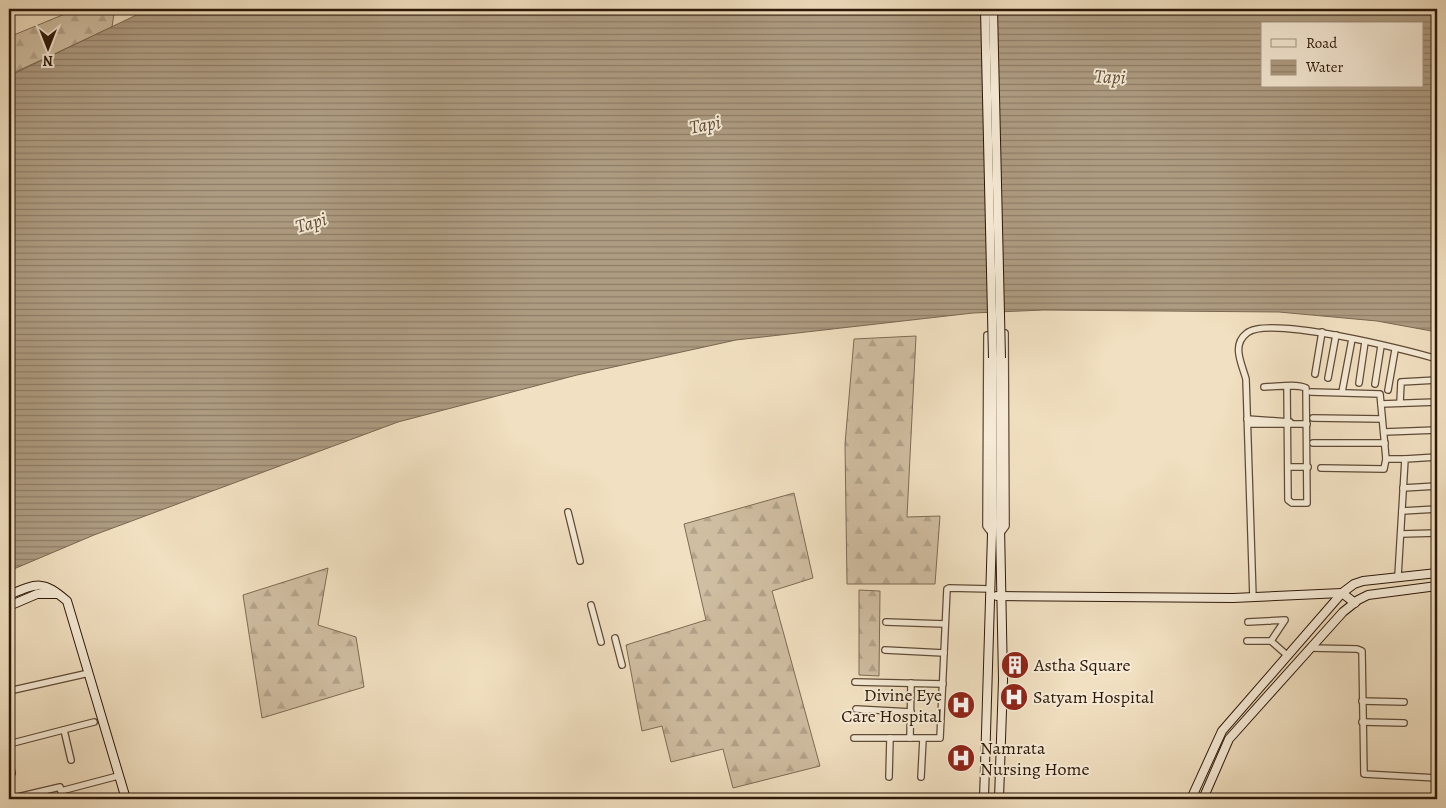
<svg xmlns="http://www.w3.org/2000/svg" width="1446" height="808" font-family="Alegreya,serif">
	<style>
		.forest { fill: url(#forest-firs); stroke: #7e6b55 }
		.water { fill: url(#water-rules); stroke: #7a6751; fill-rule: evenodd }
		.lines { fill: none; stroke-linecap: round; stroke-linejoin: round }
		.street-casing { stroke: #5e4a36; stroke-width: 8 }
		.secondary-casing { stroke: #2d1808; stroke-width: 10 }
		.street { stroke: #f6ebd7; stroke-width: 5.5 }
		.secondary { stroke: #f6ebd7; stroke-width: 8 }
		.secondary-bridge-casing { stroke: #2d1808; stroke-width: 10; stroke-linecap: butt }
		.secondary-bridge { stroke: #f6ebd7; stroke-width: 8 }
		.labels { text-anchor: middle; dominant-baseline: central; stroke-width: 4; stroke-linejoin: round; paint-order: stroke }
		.poi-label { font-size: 18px; fill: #2d1808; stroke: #f6ebd7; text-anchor: start }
		.water-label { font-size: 19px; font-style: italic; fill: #614d39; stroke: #f6ebd7 }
	</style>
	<defs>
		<pattern id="forest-firs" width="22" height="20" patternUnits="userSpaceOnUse" patternTransform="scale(1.25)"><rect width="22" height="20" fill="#d0bea2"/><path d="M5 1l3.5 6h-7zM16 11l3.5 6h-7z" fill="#b3a38a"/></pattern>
		<pattern id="water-rules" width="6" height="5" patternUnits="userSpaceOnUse" patternTransform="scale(1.25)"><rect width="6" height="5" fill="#ae9c82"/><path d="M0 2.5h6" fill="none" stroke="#8e7e68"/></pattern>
	</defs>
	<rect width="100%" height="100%" fill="#f1e0c1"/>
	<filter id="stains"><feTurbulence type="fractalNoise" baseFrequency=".004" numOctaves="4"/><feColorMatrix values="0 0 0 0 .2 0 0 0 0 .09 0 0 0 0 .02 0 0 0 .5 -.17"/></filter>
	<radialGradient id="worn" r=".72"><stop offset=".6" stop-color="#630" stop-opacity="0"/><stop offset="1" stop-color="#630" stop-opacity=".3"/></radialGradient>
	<g class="forest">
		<polygon points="77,9 123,9 114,13 112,27 9,75 9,37"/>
		<polygon points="916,336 907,517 940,516 935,584 847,584 845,444 854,339"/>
		<polygon points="794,493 813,578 772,591 820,766 733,788 723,749 671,762 662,726 642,731 626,645 706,620 684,524"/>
		<polygon points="328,568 318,625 356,637 364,687 262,718 243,595"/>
		<polygon points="859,590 880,591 879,676 859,675"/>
	</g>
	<path class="water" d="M149,9H1437V332L1377,321L1279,312L1044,310L973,313L736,340L577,375L398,422L94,535L9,571V76ZM1262,24H1422V86H1262Z"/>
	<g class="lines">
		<defs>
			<g id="street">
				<polyline points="1315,374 1322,332"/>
				<polyline points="1328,378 1336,335"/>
				<polyline points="1359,383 1365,342"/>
				<polyline points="1375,384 1381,346"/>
				<path d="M1264,387C1276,387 1295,383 1306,388L1307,503H1292L1288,500L1287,386"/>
				<polyline points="1388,390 1395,350"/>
				<polyline points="1311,392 1380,394 1386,459 1405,459"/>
				<polyline points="1342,392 1352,339"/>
				<polyline points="1400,403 1401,382 1437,380"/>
				<polyline points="1381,404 1437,402"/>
				<polyline points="1313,418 1382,419"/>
				<polyline points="1247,419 1290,422"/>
				<polyline points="1248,424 1307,424"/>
				<polyline points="1384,432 1437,430"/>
				<polyline points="1313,443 1385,443"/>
				<polyline points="1288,467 1308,467"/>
				<polyline points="1321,468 1384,469 1386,459"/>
				<polyline points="1403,488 1437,486"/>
				<polyline points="1402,511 1437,509"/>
				<polyline points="568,512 580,561"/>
				<polyline points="992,534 986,526 987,335 1005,333 1006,526 1000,534"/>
				<polyline points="1401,534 1437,533"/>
				<polyline points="1398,576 1405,459 1437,457"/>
				<path d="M1253,598L1246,379C1242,364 1231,345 1247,333C1268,315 1408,350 1437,359"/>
				<polyline points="591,605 601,642"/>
				<polyline points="886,622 945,624"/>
				<polyline points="1248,622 1285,620 1271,641 1288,656"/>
				<polyline points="615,638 622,665"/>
				<polyline points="1247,641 1271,641"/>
				<polyline points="1310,648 1357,649 1362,651 1364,774 1437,778"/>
				<polyline points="885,650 944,653"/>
				<polyline points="855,682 943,684"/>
				<polyline points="9,691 89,673"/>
				<polyline points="1362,701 1404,702"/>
				<polyline points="856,709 911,712"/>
				<polyline points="1362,722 1404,723"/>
				<polyline points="64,730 71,760"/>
				<polyline points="854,738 940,738 947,589 949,588 991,589"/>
				<polyline points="910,738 911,683"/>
				<polyline points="9,744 94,722"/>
				<polyline points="9,760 12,773"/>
				<polyline points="889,777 890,738"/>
				<polyline points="921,777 923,739"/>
				<polyline points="61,791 118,776"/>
				<polyline points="9,799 60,787 63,799"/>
			</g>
			<g id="secondary">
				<path d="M9,595C37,583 43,580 67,601L126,799"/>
				<polyline points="997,596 1233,598 1342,593 1355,603"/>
				<polyline points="9,606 37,594 57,594"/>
				<polyline points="984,799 992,534 993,358"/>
				<polyline points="999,799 1003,680 1000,526 1001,358"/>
				<polyline points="1191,799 1222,731 1342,593 1354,584 1363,581 1437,573"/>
				<polyline points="1203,799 1229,739 1343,612 1358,600 1368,595 1437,586"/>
			</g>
		</defs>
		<use href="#street" class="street-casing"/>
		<use href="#secondary" class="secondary-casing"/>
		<use href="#street" class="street"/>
		<use href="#secondary" class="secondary"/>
		<defs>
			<g id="secondary-bridge">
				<polyline points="985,9 993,358"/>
				<polyline points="993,9 1001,358"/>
			</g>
		</defs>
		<use href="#secondary-bridge" class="secondary-bridge-casing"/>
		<use href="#secondary-bridge" class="secondary-bridge"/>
	</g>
	<defs>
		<symbol id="building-disc" viewBox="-11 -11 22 22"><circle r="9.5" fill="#8f2418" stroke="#f6ebd7"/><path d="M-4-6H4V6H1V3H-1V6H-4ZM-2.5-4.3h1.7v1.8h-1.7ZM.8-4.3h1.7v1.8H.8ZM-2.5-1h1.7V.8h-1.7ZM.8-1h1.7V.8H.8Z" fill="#fff"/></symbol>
		<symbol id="hospital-disc" viewBox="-11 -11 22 22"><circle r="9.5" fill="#8f2418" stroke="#f6ebd7"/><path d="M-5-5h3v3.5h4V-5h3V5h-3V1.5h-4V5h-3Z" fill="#fff"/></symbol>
	</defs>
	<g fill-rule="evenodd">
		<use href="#building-disc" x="999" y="649" width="32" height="32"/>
		<use href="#hospital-disc" x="998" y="681" width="32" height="32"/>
		<use href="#hospital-disc" x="945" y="689" width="32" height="32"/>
		<use href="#hospital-disc" x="945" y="742" width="32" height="32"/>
	</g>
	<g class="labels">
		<g class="poi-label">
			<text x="1034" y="665">Astha Square</text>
			<text x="942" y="695" text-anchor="end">Divine Eye<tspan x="942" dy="21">Care Hospital</tspan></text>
			<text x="1033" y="697">Satyam Hospital</text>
			<text x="980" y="748">Namrata<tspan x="980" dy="21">Nursing Home</tspan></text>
		</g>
		<g class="water-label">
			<text transform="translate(1110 77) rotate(3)">Tapi</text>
			<text transform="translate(705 125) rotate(-10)">Tapi</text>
			<text transform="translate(311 223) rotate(-16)">Tapi</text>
		</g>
	</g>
	<rect width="1446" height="808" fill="none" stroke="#f1e0c1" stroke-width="30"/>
	<rect x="10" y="10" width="1426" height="788" fill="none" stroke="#2d1808" stroke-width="2.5"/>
	<rect x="15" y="15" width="1416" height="778" fill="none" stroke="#2d1808"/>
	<rect x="1261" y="22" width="162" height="65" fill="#f6ebd7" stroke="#a69784"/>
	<rect x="1271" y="39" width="25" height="8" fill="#f6ebd7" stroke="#a69784"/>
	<text x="1306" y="48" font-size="15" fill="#2d1808">Road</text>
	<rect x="1271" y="60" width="25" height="15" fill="url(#water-rules)" stroke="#a69784"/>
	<text x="1306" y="72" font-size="15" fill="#2d1808">Water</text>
	<g transform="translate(48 48) rotate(180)" stroke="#f6ebd7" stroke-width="4" paint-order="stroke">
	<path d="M0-4L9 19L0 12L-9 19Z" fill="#2d1808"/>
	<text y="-8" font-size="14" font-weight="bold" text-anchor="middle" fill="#2d1808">N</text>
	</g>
	<rect width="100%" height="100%" filter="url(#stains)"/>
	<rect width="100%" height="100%" fill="url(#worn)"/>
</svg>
